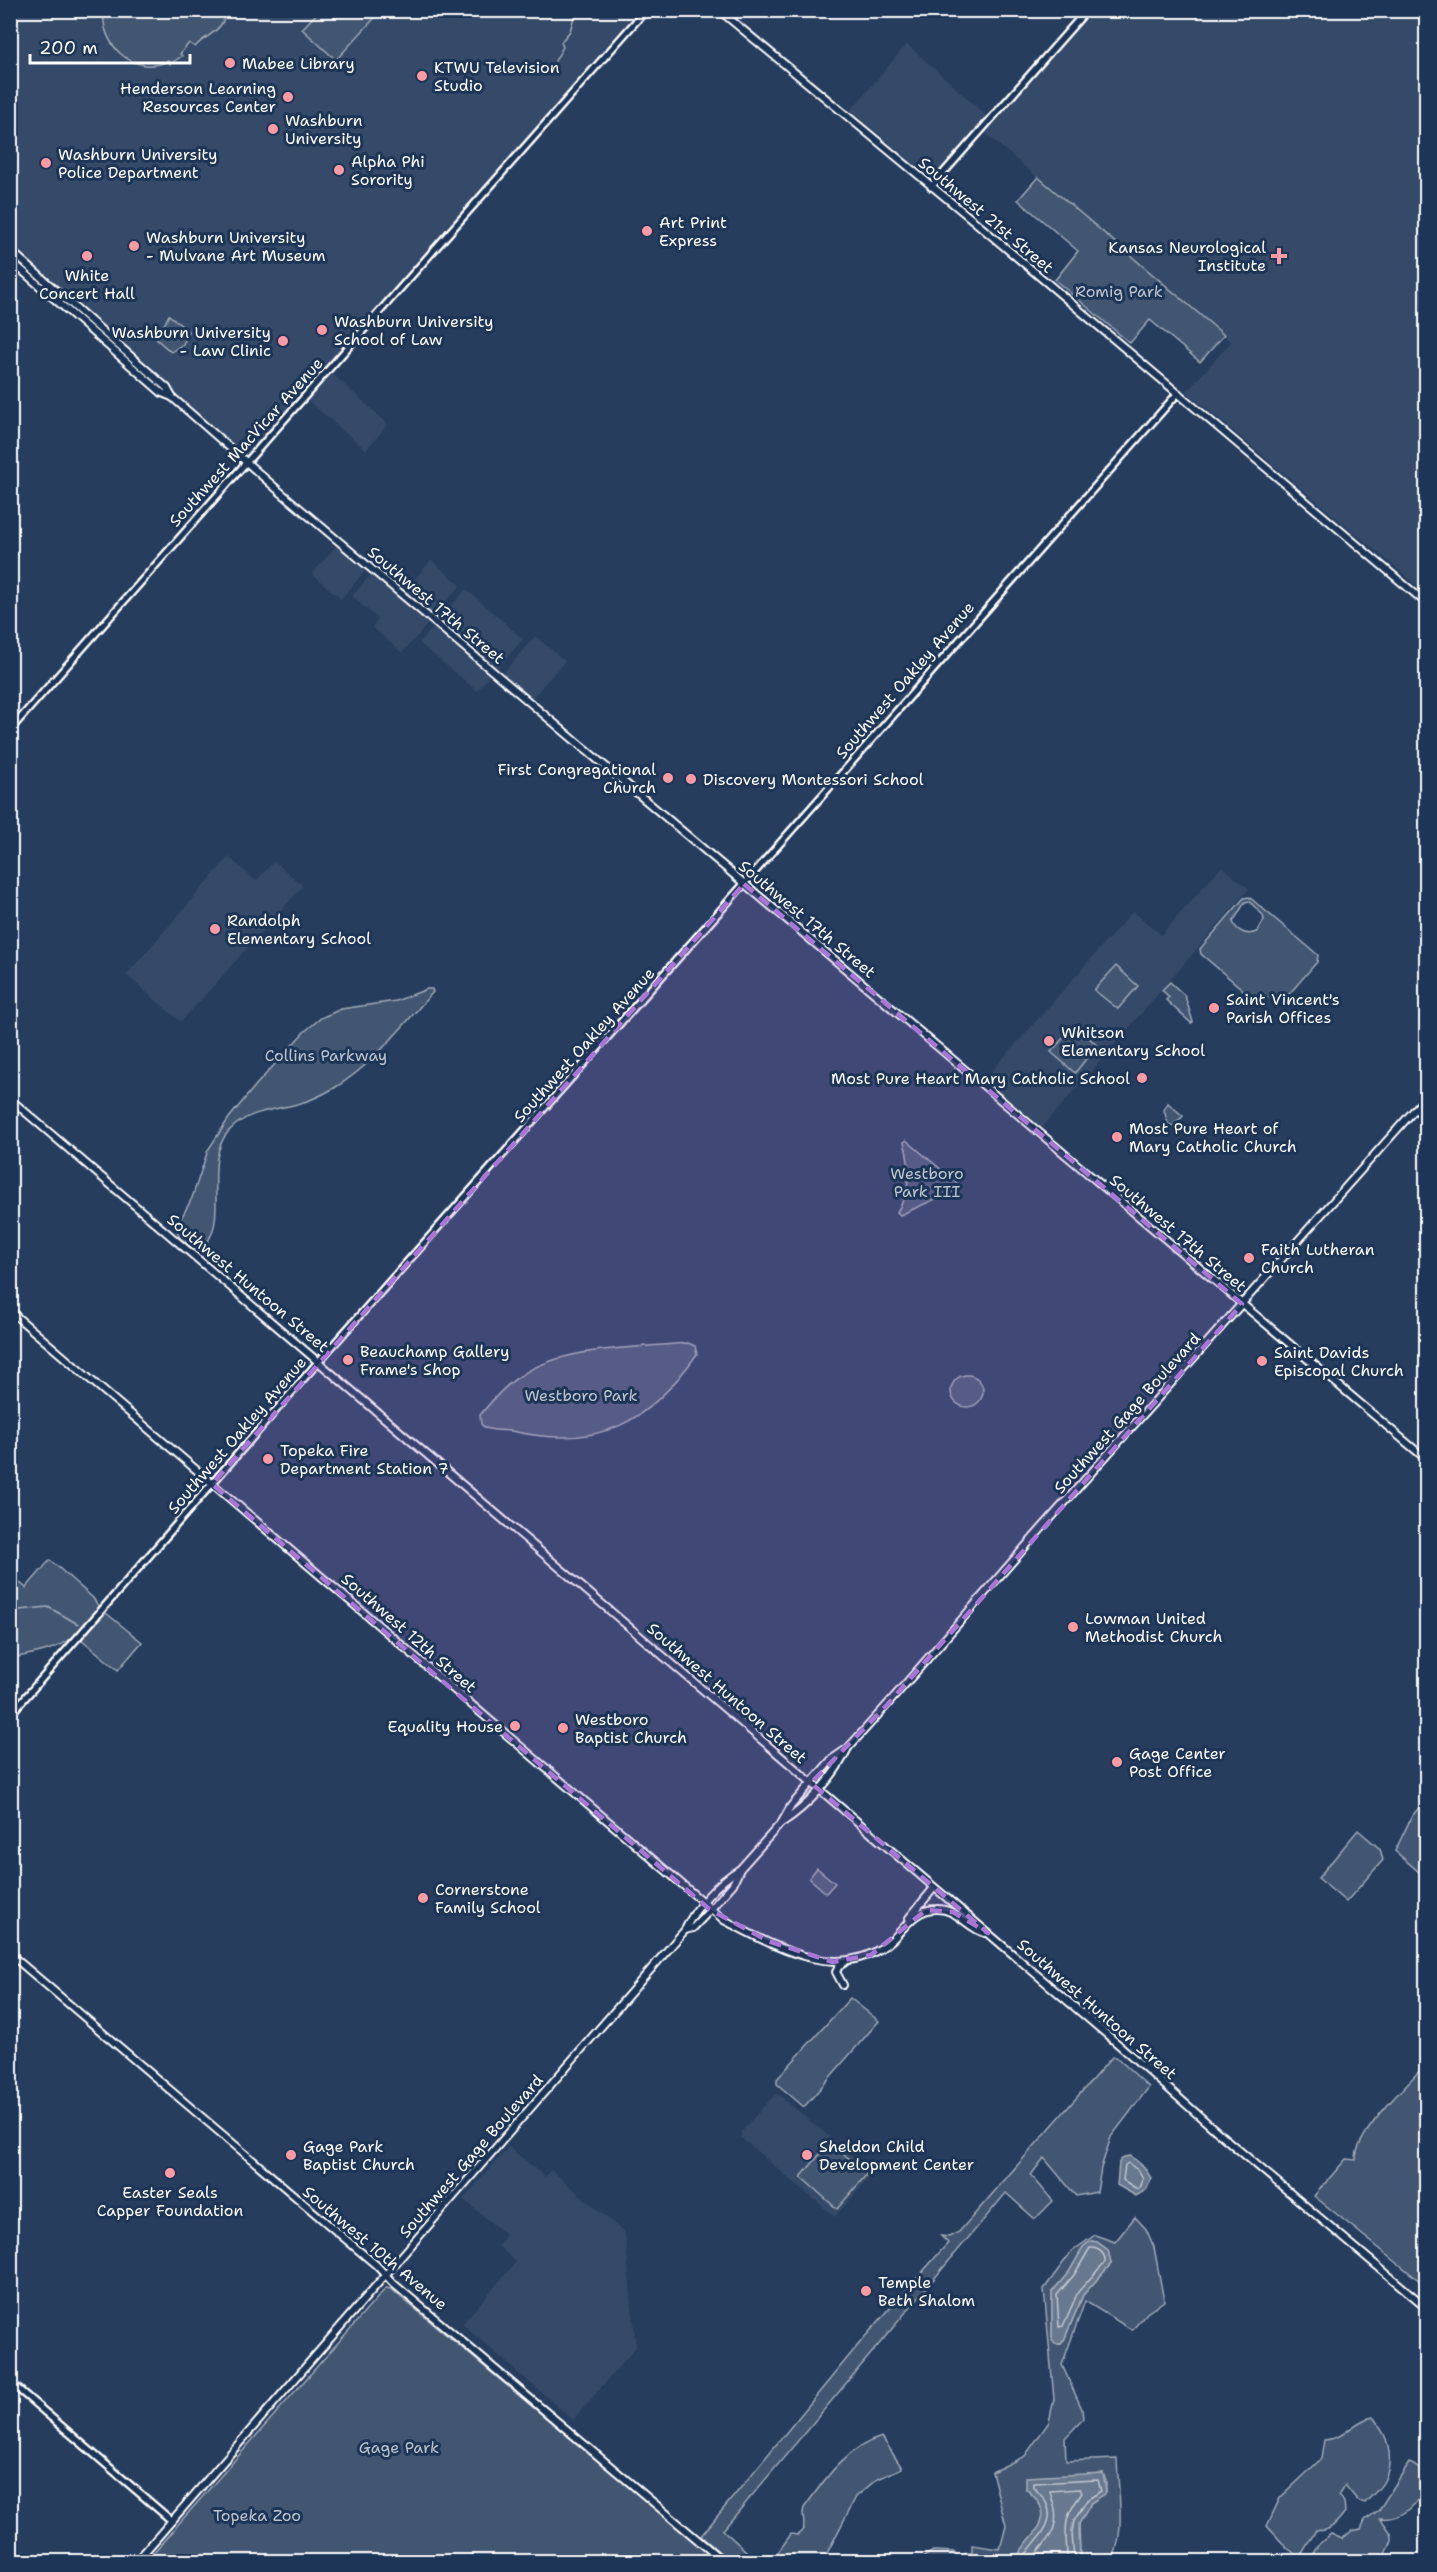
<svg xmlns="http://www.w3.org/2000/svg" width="1437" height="2572" font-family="'Shantell Sans',sans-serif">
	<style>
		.built { fill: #344a68 }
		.green { fill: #425672; stroke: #a0aab8; stroke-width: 1.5; fill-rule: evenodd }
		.water { fill: #67788e; stroke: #a4aebb; stroke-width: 1.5 }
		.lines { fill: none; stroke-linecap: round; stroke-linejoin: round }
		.shore { stroke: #c2c9d2; stroke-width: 1.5 }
		.stream { stroke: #a4aebb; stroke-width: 1.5 }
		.tertiary-casing { stroke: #fff; stroke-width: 10 }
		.secondary-casing { stroke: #fff; stroke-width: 10 }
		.tertiary { stroke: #1d3557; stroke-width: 5 }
		.secondary { stroke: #1d3557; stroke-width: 6 }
		.marked { fill: #a976d5; fill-opacity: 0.2; stroke: #a976d5; stroke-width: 4.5; stroke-dasharray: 12 8; stroke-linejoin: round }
		.poi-dot { fill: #ff9aa2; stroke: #1d3557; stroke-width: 2 }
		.labels { text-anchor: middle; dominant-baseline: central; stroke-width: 6; stroke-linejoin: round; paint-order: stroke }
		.poi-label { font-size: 16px; fill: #fff; stroke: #1d3557; text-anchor: start }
		.street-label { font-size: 16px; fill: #fff; stroke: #1d3557 }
		.park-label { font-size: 16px; fill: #bdc4ce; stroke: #1d3557 }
	</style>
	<rect width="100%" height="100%" fill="#263d5e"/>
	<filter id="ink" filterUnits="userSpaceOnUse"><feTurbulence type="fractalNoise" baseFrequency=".0167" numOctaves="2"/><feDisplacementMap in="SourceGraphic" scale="12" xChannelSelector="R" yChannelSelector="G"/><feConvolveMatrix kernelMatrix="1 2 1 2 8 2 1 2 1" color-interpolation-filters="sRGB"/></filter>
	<g filter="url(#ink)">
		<g class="built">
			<polygon points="11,11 641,11 326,368 388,424 366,450 301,395 247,455 242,453 11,248"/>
			<polygon points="1093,11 1426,11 1426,593 1189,394 1187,391 1231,342 985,133"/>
			<polygon points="907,44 988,117 934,176 928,175 850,111"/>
			<polygon points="337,545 365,571 341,599 312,574"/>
			<polygon points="431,560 461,585 434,615 404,592"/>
			<polygon points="374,576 427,621 427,625 402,653 372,627 378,619 352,596 368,578"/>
			<polygon points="466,589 523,639 499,667 491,666 440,621 442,616"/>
			<polygon points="437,629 487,672 489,677 477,691 419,643 431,630"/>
			<polygon points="535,636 565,661 531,699 503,673"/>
			<polygon points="229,857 256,881 274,861 303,886 181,1022 126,975"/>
			<polygon points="1222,866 1249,889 1042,1128 990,1085 985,1083 985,1079 1133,911 1161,935"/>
			<polygon points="775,2094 779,2095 873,2173 835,2217 741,2138 741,2132"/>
			<polygon points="509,2147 545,2177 551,2170 625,2233 636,2347 573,2420 462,2324 516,2262 498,2246 506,2235 463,2199"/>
		</g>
		<g class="green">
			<path d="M226,10C224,15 225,18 222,23C215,35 203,37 195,47L189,43L180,54L182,56L170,64L168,61C134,77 100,45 104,11Z"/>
			<polygon points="319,11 319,10 381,11 336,60 302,29"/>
			<polygon points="1038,177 1224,335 1200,362 1150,320 1130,343 1055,280 1078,251 1018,200"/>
			<polygon points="169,315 189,332 183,344 171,352 152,335 163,327"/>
			<path d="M1249,897L1318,955L1317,962L1284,1000L1248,994L1201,954L1200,949L1244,898ZM1249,901L1263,915L1264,920L1258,931C1248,937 1237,932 1233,922L1245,902Z"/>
			<polygon points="1116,966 1138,986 1118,1009 1094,990"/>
			<polygon points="1170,982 1185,996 1193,1022 1191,1023 1166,1000 1169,997 1162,990"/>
			<path d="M427,989H432L433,992C403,1025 374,1064 336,1087C321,1096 306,1103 289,1106C266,1111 245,1113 228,1132C200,1165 234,1227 198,1251L180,1238L177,1231L178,1224L192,1198L208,1150L229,1118L256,1085L304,1032L321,1018L341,1009L396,1001Z"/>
			<polygon points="1071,1029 1081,1037 1085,1034 1097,1045 1075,1073 1051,1052"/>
			<polygon points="1168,1103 1183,1116 1173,1126 1168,1124 1164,1110"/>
			<path d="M906,1140L956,1182L960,1188L900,1215L897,1212C911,1190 911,1166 904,1142Z"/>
			<path d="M688,1343L695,1346L697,1354C648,1424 600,1449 516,1432C504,1429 489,1433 481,1424L480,1415C492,1401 504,1386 520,1376C564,1346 635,1348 688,1343Z"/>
			<circle cx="967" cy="1391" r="16"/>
			<path d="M50,1560L93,1598L99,1607C72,1647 55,1650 11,1658L10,1574L26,1588Z"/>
			<polygon points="106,1613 142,1642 118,1670 81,1639"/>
			<polygon points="1426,1799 1426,1878 1395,1851 1412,1816"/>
			<polygon points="1358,1830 1380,1849 1383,1860 1346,1902 1318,1878"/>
			<polygon points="817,1868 835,1883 826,1893 809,1878"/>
			<polygon points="850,1998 879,2021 804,2107 777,2084 777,2079"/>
			<polygon points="1112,2057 1116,2057 1149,2087 1111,2137 1101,2168 1097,2192 1076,2196 1044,2158 1031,2175 1053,2201 1035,2219 1006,2193 723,2530 757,2561 730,2561 701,2536 863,2339 948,2243 941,2236 949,2237 959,2232"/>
			<path d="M1426,2064V2286L1314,2196L1346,2159L1356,2160C1355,2133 1407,2085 1426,2064Z"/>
			<polygon points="830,2142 867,2174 837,2209 801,2177"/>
			<path d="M1135,2217L1146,2229L1154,2247L1164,2301L1147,2313L1132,2330L1085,2301L1062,2365L1082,2409L1083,2419L1065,2438L1066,2461L1117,2459C1118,2491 1126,2532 1112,2561H1096L1093,2557L1089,2561H1080L1079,2524L1091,2503L1106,2493V2481L1103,2473L1071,2476L1026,2489C1064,2521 1028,2533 1015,2561L965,2562L966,2553H972V2545L1000,2549L1006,2526L992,2472L1025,2456L1049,2422L1054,2399L1044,2289L1071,2252L1095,2235L1115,2242ZM1091,2241L1097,2242L1108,2250L1111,2264L1083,2295L1064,2340L1061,2344H1055L1052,2340V2292L1069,2272L1084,2246Z"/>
			<polygon points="386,2288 391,2289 719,2562 145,2562"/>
			<path d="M1373,2417C1388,2434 1395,2459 1384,2481C1380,2489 1371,2496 1365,2503L1358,2501L1345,2485L1338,2496L1344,2502L1345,2512C1337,2522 1330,2533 1316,2530L1300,2557L1287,2548L1267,2526L1280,2498L1321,2459L1324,2440C1346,2439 1352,2421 1373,2417Z"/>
			<path d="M882,2437L902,2468L876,2480L856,2497L823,2561H772L791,2534L797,2535C810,2527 800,2519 804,2508C825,2479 846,2447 882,2437Z"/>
			<path d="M1409,2463C1421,2467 1427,2478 1426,2490C1413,2507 1402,2521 1380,2518C1397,2540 1395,2536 1382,2561H1318V2558L1312,2555L1319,2544L1331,2534L1342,2539L1352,2531L1361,2529L1365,2520L1379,2510Z"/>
			<polygon points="933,2551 955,2552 954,2561 917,2561"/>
		</g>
		<g class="water">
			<polygon points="1131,2156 1144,2167 1151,2178 1146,2190 1136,2196 1117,2185 1119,2162 1124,2157"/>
			<polygon points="1091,2241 1097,2242 1108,2250 1111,2264 1083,2295 1064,2340 1061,2344 1055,2344 1052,2340 1052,2292 1069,2272 1084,2246"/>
			<path d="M1103,2473L1106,2493L1091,2503L1079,2524L1080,2561H1015C1027,2533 1064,2521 1026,2489V2477Z"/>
		</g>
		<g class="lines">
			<g class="shore">
				<polygon points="1128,2163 1139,2171 1143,2178 1141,2186 1137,2189 1123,2180 1125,2165"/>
				<path d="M1090,2248C1098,2247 1106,2254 1105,2262L1078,2292L1063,2326L1059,2327L1057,2295L1074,2275Z"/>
				<path d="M1021,2562C1036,2535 1069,2519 1033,2487V2483L1098,2480L1101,2491L1087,2500L1074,2521L1072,2531L1074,2562"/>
				<path d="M1030,2562C1042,2545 1059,2533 1055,2510C1054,2503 1051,2497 1050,2491L1080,2489L1082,2493C1060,2522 1067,2529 1067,2562"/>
			</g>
			<g class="stream">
				<polyline points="555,61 563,47 561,42 570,31 576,10"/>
				<polyline points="10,1611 48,1607 78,1624"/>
			</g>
			<defs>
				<g id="tertiary">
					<polyline points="931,187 1087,10"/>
					<polyline points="10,730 646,10"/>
					<polyline points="10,1715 319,1361 744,884 1178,393"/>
					<polyline points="10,2382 172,2521"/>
				</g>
				<g id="secondary">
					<polyline points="719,10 974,221 1426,603"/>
					<polyline points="10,250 167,388 172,397 278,490 1426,1459"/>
					<polyline points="10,260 162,393 172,397"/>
					<polyline points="10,1099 1118,2044 1221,2135 1426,2307"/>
					<path d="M10,1311L724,1920C776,1947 841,1986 893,1939C906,1926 916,1909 936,1909C957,1908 967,1928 985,1933"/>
					<path d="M783,1822C808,1806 834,1777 847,1750"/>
					<polyline points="909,1918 934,1888"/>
					<polyline points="685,1930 693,1928 710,1910 733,1884 740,1869 782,1822 791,1806 832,1759 848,1748 887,1705 1025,1547 1426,1097"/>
					<polyline points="10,1954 376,2265 394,2284 724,2562"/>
					<polyline points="843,1985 836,1972 839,1966 845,1962"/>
					<path d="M136,2562L685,1930C695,1907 718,1882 740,1869"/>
				</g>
			</defs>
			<use href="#tertiary" class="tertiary-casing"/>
			<use href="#secondary" class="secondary-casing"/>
			<use href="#tertiary" class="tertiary"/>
			<use href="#secondary" class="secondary"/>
		</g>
	</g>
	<path class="marked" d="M744,884L1242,1304L887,1705L811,1783L988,1933L953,1912L926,1910L871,1955L833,1962L768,1941L709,1909L212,1484Z"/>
	<g class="poi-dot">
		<circle cx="230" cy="63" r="6"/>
		<circle cx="422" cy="76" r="6"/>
		<circle cx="288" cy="97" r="6"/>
		<circle cx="273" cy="129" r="6"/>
		<circle cx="46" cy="163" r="6"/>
		<circle cx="339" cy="170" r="6"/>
		<circle cx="647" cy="231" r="6"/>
		<circle cx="134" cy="246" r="6"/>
		<circle cx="87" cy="256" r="6"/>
		<path d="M1276 247h6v6h6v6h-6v6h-6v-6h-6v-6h6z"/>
		<circle cx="322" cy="330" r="6"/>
		<circle cx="283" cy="341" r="6"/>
		<circle cx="668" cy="778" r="6"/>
		<circle cx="691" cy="779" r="6"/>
		<circle cx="215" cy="929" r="6"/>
		<circle cx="1214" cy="1008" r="6"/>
		<circle cx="1049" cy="1041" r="6"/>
		<circle cx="1142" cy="1078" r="6"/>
		<circle cx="1117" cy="1137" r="6"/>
		<circle cx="1249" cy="1258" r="6"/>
		<circle cx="348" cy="1360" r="6"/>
		<circle cx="1262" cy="1361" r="6"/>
		<circle cx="268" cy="1459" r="6"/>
		<circle cx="1073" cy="1627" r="6"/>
		<circle cx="515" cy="1726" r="6"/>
		<circle cx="563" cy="1728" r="6"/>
		<circle cx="1117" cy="1762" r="6"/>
		<circle cx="423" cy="1898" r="6"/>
		<circle cx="291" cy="2155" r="6"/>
		<circle cx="807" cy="2155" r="6"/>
		<circle cx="170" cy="2173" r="6"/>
		<circle cx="866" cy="2291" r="6"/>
	</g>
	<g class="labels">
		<g class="poi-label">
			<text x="242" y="63">Mabee Library</text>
			<text x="434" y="67">KTWU Television<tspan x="434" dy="18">Studio</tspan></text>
			<text x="276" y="88" text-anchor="end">Henderson Learning<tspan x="276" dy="18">Resources Center</tspan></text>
			<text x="285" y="120">Washburn<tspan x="285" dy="18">University</tspan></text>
			<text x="58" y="154">Washburn University<tspan x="58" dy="18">Police Department</tspan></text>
			<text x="351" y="161">Alpha Phi<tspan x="351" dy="18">Sorority</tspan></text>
			<text x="659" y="222">Art Print<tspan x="659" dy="18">Express</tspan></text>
			<text x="146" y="237">Washburn University<tspan x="146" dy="18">- Mulvane Art Museum</tspan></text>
			<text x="1266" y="247" text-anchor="end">Kansas Neurological<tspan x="1266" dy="18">Institute</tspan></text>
			<text x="87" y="275" text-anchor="middle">White<tspan x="87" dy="18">Concert Hall</tspan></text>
			<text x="334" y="321">Washburn University<tspan x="334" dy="18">School of Law</tspan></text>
			<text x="271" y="332" text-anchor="end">Washburn University<tspan x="271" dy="18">- Law Clinic</tspan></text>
			<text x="656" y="769" text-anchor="end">First Congregational<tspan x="656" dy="18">Church</tspan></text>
			<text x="703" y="779">Discovery Montessori School</text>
			<text x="227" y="920">Randolph<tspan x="227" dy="18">Elementary School</tspan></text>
			<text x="1226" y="999">Saint Vincent's<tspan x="1226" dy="18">Parish Offices</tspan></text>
			<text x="1061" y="1032">Whitson<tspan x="1061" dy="18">Elementary School</tspan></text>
			<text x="1130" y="1078" text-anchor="end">Most Pure Heart Mary Catholic School</text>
			<text x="1129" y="1128">Most Pure Heart of<tspan x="1129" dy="18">Mary Catholic Church</tspan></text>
			<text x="1261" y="1249">Faith Lutheran<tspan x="1261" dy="18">Church</tspan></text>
			<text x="360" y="1351">Beauchamp Gallery<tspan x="360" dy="18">Frame's Shop</tspan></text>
			<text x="1274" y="1352">Saint Davids<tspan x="1274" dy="18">Episcopal Church</tspan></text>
			<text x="280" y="1450">Topeka Fire<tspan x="280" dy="18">Department Station 7</tspan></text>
			<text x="1085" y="1618">Lowman United<tspan x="1085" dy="18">Methodist Church</tspan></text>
			<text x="575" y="1719">Westboro<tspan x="575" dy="18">Baptist Church</tspan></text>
			<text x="503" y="1726" text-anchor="end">Equality House</text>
			<text x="1129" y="1753">Gage Center<tspan x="1129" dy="18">Post Office</tspan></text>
			<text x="435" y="1889">Cornerstone<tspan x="435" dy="18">Family School</tspan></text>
			<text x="303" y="2146">Gage Park<tspan x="303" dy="18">Baptist Church</tspan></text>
			<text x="819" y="2146">Sheldon Child<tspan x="819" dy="18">Development Center</tspan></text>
			<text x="170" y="2192" text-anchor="middle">Easter Seals<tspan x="170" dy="18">Capper Foundation</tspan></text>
			<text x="878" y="2282">Temple<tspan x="878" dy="18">Beth Shalom</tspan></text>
		</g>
		<g class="street-label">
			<text transform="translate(986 215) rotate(40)">Southwest 21st Street</text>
			<text transform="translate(246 442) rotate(-48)">Southwest MacVicar Avenue</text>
			<text transform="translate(436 605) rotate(40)">Southwest 17th Street</text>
			<text transform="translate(905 680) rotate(-49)">Southwest Oakley Avenue</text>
			<text transform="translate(807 919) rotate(40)">Southwest 17th Street</text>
			<text transform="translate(584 1045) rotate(-48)">Southwest Oakley Avenue</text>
			<text transform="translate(1178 1233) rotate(40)">Southwest 17th Street</text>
			<text transform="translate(248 1283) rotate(40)">Southwest Huntoon Street</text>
			<text transform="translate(1127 1413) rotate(-48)">Southwest Gage Boulevard</text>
			<text transform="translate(237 1435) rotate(-49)">Southwest Oakley Avenue</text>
			<text transform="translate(409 1633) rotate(41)">Southwest 12th Street</text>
			<text transform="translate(727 1693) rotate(41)">Southwest Huntoon Street</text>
			<text transform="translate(1097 2009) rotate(41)">Southwest Huntoon Street</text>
			<text transform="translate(471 2156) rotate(-49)">Southwest Gage Boulevard</text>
			<text transform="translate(375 2248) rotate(40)">Southwest 10th Avenue</text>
		</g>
		<g class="park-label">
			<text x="1119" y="291">Romig Park</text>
			<text x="326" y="1055">Collins Parkway</text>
			<text x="927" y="1173">Westboro<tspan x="927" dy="18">Park III</tspan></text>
			<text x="581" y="1395">Westboro Park</text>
			<text x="399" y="2447">Gage Park</text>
			<text x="257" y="2515">Topeka Zoo</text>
		</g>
	</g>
	<rect width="1437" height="2572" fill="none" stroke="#1d3557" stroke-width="36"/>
	<rect x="18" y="18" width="1401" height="2536" fill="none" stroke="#fff" stroke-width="2" filter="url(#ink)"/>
	<path d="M30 54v9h160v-9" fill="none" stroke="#ffffff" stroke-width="3"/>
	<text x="39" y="54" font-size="18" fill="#ffffff" stroke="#1d3557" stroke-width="4.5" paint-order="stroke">200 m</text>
</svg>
